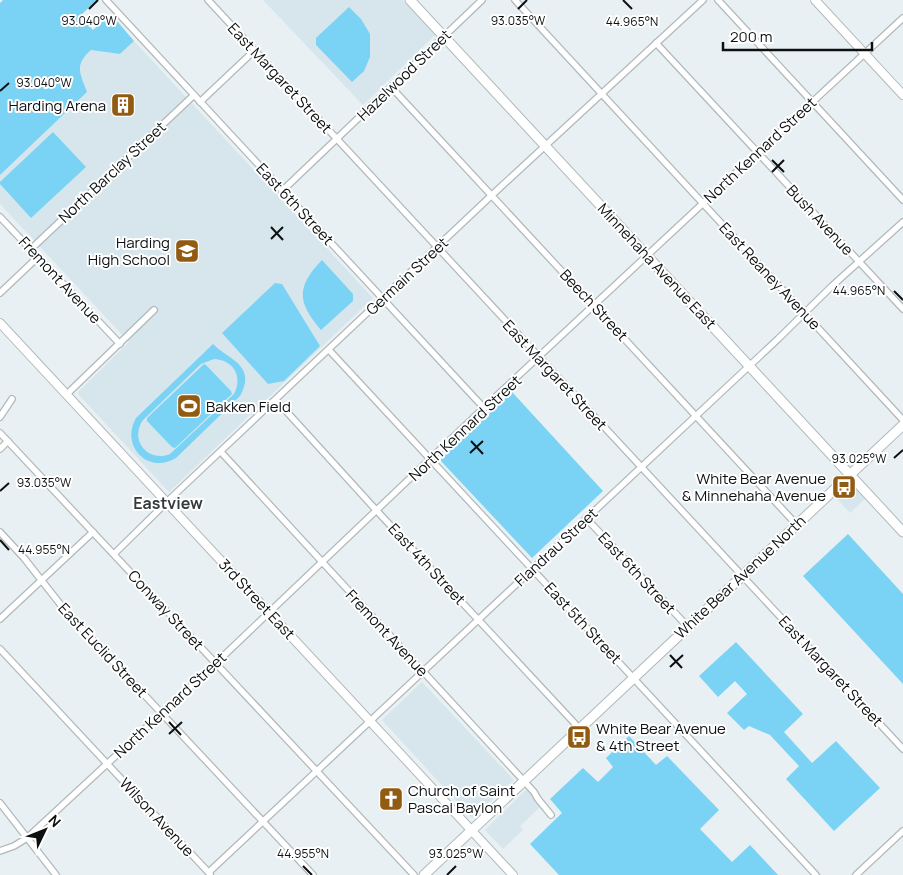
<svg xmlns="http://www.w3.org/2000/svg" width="903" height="875" font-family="Manrope,sans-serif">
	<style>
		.built { fill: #d6e6ec }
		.green { fill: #7ad3f4; fill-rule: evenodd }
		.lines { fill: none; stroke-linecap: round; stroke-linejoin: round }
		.minor-casing { stroke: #b1b9bb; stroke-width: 8 }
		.tertiary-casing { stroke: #b1b9bb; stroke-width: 10 }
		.secondary-casing { stroke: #b1b9bb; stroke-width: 11 }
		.minor { stroke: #fff; stroke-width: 5.5 }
		.tertiary { stroke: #fff; stroke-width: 8 }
		.secondary { stroke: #fff; stroke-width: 9 }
		.ticks { fill: none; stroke: #0d1011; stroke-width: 2 }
		.labels { text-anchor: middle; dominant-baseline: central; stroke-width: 4; stroke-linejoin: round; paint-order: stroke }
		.street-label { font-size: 15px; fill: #0d1011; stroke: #fff }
		.poi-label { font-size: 15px; fill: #0d1011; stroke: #fff; text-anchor: end }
		.neighbourhood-label { font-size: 16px; font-weight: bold; fill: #353b3d; stroke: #fff }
		.ticks-label { font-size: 12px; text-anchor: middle; fill: #0d1011; stroke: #fff; stroke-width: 4; stroke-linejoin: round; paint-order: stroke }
	</style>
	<rect width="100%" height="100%" fill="#e8f0f3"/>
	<g class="built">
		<polygon points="263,0 402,0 435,35 363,105"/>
		<polygon points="134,41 373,298 169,492 78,394 79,391 129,342 0,204 0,175 87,92 79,72 82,58 91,50 120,54"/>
		<polygon points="850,485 852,485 865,499 850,513 836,498"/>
		<polygon points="422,682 514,780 472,818 382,720"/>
		<polygon points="527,789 542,805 520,826 523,830 503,849 485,830"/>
	</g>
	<g class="green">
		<path d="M3,0H97L80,16L93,30L111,14L134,41L120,54L91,50C74,65 80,73 87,92L0,175V3Z"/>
		<polygon points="349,7 361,19 370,34 370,57 364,71 352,82 316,45 316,38"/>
		<polygon points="53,132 86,167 31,218 0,184 0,182"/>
		<path d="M322,260L353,294V301L321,330C297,302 296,287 322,260Z"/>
		<polygon points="275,283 282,284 320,346 284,381 268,384 222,333"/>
		<path d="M213,344C229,360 257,365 240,396L176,458C148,475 120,446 136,418ZM214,359C234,360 243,377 234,394L170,454C148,463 129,440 143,420L201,364Z"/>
		<polygon points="204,364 206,365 231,391 232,394 175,448 172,447 147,421 147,418"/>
		<polygon points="512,392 603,491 532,558 440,460"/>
		<polygon points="848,534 903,594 903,684 803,576"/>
		<polygon points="736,642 803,714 784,732 812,763 836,741 880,788 834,831 786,779 799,766 770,735 749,726 744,730 727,713 747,694 735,681 718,697 699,676"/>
		<polygon points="629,736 656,765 667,756 719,810 700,829 732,862 750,845 778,875 559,875 530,844 562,813 550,799 583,768 598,782 613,767 606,758"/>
	</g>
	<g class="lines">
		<defs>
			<g id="minor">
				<polyline points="106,0 484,408"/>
				<polyline points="208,0 903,749"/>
				<polyline points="515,0 903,420"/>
				<polyline points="718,0 903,200"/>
				<polyline points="656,43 903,309"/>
				<polyline points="391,87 796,524"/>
				<polyline points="200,102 255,50"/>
				<polyline points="282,191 482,0"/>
				<polyline points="0,217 120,344"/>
				<polyline points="31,249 194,95"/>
				<polyline points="0,293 38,257"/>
				<polyline points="329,350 816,875"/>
				<polyline points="67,394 154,310"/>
				<polyline points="276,400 377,511 579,728"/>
				<polyline points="0,417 12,399"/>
				<polyline points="0,433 414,875"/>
				<polyline points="0,449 8,441"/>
				<polyline points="221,452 534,792 538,799 551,815"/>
				<polyline points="586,518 688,627"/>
				<polyline points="0,532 24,558 64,609 313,875"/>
				<polyline points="114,554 173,496 492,195 703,0"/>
				<polyline points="0,619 93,532"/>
				<polyline points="0,649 210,874"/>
				<polyline points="0,803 56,875"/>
				<polyline points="0,851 14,846 27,838 216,663 488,404 699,207 903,18"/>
				<polyline points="209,872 778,339 832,286 903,222"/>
				<polyline points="856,875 903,831"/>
			</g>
			<g id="tertiary">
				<polyline points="815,0 903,95"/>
				<polyline points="0,323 513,875"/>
			</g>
			<g id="secondary">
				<polyline points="410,0 903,532"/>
				<polyline points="424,875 903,425"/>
			</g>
		</defs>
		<use href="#minor" class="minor-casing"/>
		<use href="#tertiary" class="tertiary-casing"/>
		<use href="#secondary" class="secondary-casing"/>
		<use href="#minor" class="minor"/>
		<use href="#tertiary" class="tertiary"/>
		<use href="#secondary" class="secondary"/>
	</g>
	<path class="ticks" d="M623,0L632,9M89,9L98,0M518,9L527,0M0,91L9,83M772,160L784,172M772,172L784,160M271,227L283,240M271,239L283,227M894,291L903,300M471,441L483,454M470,453L483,441M894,458L903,450M0,491L9,483M0,540L9,550M670,655L682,668M670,667L683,655M169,722L181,735M169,734L182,722M303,866L312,875M447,875L456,866"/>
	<defs>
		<symbol id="building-square" viewBox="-11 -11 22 22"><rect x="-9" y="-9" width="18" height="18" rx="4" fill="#925b12" stroke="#fff"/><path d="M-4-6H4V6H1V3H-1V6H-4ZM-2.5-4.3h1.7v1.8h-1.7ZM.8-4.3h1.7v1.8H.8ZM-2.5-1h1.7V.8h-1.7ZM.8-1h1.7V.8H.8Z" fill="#fff"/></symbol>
		<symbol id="school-square" viewBox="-11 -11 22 22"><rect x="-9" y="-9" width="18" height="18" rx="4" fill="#925b12" stroke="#fff"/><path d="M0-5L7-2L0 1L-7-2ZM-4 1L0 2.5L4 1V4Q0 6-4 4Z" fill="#fff"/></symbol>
		<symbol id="stadium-square" viewBox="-11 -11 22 22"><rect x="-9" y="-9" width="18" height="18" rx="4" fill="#925b12" stroke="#fff"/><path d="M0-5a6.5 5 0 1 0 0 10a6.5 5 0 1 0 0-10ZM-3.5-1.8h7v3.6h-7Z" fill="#fff"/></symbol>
		<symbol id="bus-square" viewBox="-11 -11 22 22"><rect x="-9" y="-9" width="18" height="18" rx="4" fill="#925b12" stroke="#fff"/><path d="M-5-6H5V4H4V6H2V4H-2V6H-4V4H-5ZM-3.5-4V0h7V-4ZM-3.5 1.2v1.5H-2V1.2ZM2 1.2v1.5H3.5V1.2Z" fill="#fff"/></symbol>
		<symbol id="church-square" viewBox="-11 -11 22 22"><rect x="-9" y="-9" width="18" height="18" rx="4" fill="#925b12" stroke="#fff"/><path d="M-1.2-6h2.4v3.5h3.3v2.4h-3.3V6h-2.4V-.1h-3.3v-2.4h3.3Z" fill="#fff"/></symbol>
	</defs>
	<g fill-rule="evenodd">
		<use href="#building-square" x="109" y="91" width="28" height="28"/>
		<use href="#school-square" x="173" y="237" width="28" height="28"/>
		<use href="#stadium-square" x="175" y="392" width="28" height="28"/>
		<use href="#bus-square" x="830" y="473" width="28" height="28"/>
		<use href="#bus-square" x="565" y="723" width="28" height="28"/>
		<use href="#church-square" x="377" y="785" width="28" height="28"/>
	</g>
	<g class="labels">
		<g class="street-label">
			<text transform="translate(404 75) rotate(-44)">Hazelwood Street</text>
			<text transform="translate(280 78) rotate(47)">East Margaret Street</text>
			<text transform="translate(760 150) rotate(-43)">North Kennard Street</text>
			<text transform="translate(112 172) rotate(-43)">North Barclay Street</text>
			<text transform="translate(295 204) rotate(47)">East 6th Street</text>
			<text transform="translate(820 220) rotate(47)">Bush Avenue</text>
			<text transform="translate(657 266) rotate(47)">Minnehaha Avenue East</text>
			<text transform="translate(407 276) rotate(-43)">Germain Street</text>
			<text transform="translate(770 276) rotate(47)">East Reaney Avenue</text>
			<text transform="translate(60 280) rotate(47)">Fremont Avenue</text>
			<text transform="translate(594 305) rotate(47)">Beech Street</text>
			<text transform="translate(555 375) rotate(47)">East Margaret Street</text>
			<text transform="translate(465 428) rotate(-43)">North Kennard Street</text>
			<text transform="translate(556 547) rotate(-43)">Flandrau Street</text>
			<text transform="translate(427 564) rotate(47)">East 4th Street</text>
			<text transform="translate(637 573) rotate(47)">East 6th Street</text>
			<text transform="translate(740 577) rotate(-43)">White Bear Avenue North</text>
			<text transform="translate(257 599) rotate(47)">3rd Street East</text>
			<text transform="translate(166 610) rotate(47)">Conway Street</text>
			<text transform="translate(583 623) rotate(47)">East 5th Street</text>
			<text transform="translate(387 633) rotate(47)">Fremont Avenue</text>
			<text transform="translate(103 650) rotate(47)">East Euclid Street</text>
			<text transform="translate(831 671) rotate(47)">East Margaret Street</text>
			<text transform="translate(170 705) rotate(-43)">North Kennard Street</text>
			<text transform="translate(157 817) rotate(47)">Wilson Avenue</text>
		</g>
		<g class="poi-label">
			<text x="106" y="105">Harding Arena</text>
			<text x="170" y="242">Harding<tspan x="170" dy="17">High School</tspan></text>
			<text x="206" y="406" text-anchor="start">Bakken Field</text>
			<text x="826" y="478">White Bear Avenue<tspan x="826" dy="17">&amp; Minnehaha Avenue</tspan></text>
			<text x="596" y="728" text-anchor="start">White Bear Avenue<tspan x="596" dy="17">&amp; 4th Street</tspan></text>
			<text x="408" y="790" text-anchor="start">Church of Saint<tspan x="408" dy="17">Pascal Baylon</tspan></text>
		</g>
		<g class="neighbourhood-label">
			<text x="168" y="503">Eastview</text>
		</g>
	</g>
	<g class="ticks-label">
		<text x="89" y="25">93.040°W</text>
		<text x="518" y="25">93.035°W</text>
		<text x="632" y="26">44.965°N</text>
		<text x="44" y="87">93.040°W</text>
		<text x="859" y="295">44.965°N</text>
		<text x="859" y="463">93.025°W</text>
		<text x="44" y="487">93.035°W</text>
		<text x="44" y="554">44.955°N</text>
		<text x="303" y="858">44.955°N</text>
		<text x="456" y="858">93.025°W</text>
	</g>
	<g transform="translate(45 830) rotate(47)" stroke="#ffffff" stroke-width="4" paint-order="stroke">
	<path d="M0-4L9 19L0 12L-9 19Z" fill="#0d1011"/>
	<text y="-8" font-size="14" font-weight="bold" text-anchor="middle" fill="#0d1011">N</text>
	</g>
	<path d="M723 42v8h149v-8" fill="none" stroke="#0d1011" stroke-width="2.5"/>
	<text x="730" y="42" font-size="15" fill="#0d1011" stroke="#ffffff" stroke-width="4" paint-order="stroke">200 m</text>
</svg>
